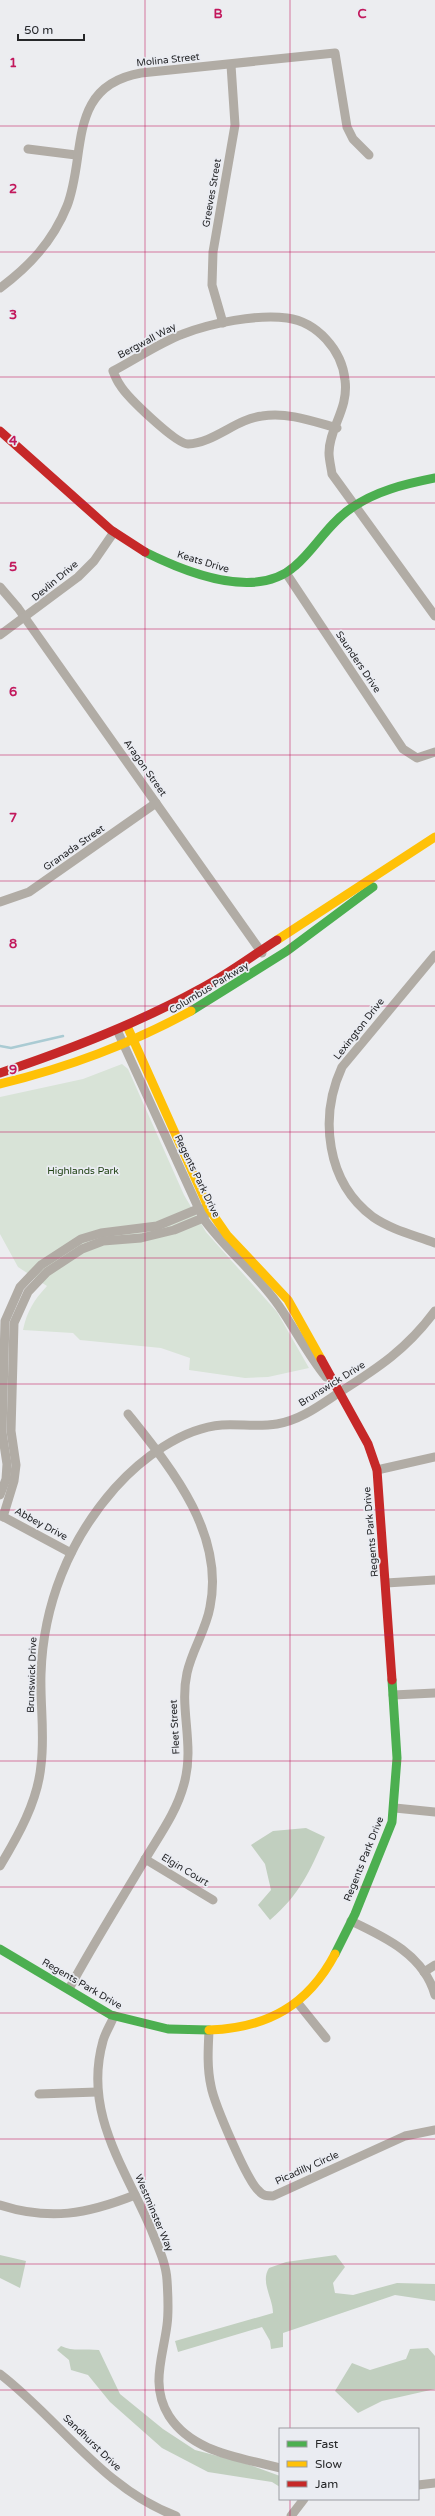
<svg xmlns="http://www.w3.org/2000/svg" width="435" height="2516" font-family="'Varela Round',sans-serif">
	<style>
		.green { fill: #d8e3d7 }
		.forest { fill: #c1cfbf }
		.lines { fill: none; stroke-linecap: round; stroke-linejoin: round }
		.stream { stroke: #aacbd3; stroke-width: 2.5 }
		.street { stroke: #b1aca5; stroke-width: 9 }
		.fast { stroke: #4caf50; stroke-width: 9 }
		.slow { stroke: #ffc107; stroke-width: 9 }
		.jam { stroke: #c62828; stroke-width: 9 }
		.grid { fill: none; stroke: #c2185b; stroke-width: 1; stroke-opacity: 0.55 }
		.labels { text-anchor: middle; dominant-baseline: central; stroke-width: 3.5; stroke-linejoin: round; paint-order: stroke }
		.street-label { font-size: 10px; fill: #262729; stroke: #eaecf2 }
		.park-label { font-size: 10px; fill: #1f4113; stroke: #eaecf2 }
		.grid-label { font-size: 13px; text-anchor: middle; font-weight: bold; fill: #c2185b; stroke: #eaecf2; stroke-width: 3.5; stroke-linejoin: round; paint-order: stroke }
	</style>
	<rect width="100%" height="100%" fill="#ecedf0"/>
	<path class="green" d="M122,1064L128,1069L184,1195L206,1232L277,1312L309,1368L268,1377L245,1378L189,1370L190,1358L161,1348L80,1340L73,1333L23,1330C27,1311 34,1300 47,1286L18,1267L0,1234V1097L83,1079Z"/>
	<g class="forest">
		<path d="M306,1828L325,1837C309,1873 300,1894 270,1920L258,1905L271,1890L265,1864L251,1845L273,1831Z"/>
		<polygon points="0,2255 26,2261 20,2288 0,2278"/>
		<path d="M336,2255L345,2267L333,2283L335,2293L353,2295L397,2283L435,2284V2301L395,2295L283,2333V2347L271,2349L270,2341L262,2327L178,2352L175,2341L273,2313C273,2298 260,2282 269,2268L286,2262Z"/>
		<path d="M61,2346C73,2352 85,2348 99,2350L120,2394L163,2429L195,2450L244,2463L280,2476V2487L272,2482L208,2472L162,2448L110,2402L88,2375L71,2370L69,2360L57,2350Z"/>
		<polygon points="428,2348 435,2356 435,2389 382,2401 358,2413 335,2391 352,2363 370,2370 406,2359 410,2349"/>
	</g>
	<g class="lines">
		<polyline class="stream" points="0,1046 11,1048 63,1036"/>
		<g class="street">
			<polyline points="28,149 76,155"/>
			<path d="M0,288C30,266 53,241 67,206C87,155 66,86 141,73L335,53L347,127L353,139L369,155"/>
			<polyline points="223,323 212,285 213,252 235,125 231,65"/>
			<path d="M337,428C312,421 288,412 262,416C236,419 214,443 188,444C176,444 127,397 120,385C117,381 115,376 113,371C136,359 159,343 183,334C211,323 257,314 287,318C317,322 342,350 345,380C349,409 329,428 329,453C329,459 331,467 332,474L435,616"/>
			<polyline points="286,573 403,749 417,758 435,752"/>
			<polyline points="0,587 18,608 262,953"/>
			<polyline points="0,635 78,577 94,561 114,532"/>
			<polyline points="0,902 29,892 156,803"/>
			<path d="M435,955L342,1067C319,1117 326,1182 373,1217C392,1230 414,1235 435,1243"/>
			<path d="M117,1030L203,1218C226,1250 257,1274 279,1306C295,1329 308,1355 326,1377"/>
			<polyline points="377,1470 435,1457"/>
			<polyline points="0,1495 6,1479 7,1464 2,1432 5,1321 20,1287 41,1265 81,1239 101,1233 157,1226 198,1209 204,1209"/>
			<polyline points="0,1515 71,1553"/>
			<polyline points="3,1517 14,1481 16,1465 11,1431 14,1323 28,1292 47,1272 82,1249 103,1241 141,1238 174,1230 203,1218 209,1209"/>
			<polyline points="386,1583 435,1580"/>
			<polyline points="393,1695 435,1693"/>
			<polyline points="395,1808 435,1812"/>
			<polyline points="145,1859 213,1900"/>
			<path d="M0,1866C18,1836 38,1801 41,1765C45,1735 40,1704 41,1674C43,1605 69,1540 115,1488C141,1459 182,1428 222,1425C240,1424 259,1427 277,1424C301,1420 320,1405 340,1392C378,1368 407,1349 435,1311"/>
			<path d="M351,1921C385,1937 424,1955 435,1995"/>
			<polyline points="424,1972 435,1965"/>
			<path d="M69,1989C92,1946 118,1905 143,1863C158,1837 176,1814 184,1784C195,1745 179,1709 187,1673C192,1650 206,1630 210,1607C225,1533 171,1468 128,1414"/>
			<polyline points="297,2002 326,2038"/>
			<path d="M114,2016C111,2024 105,2033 103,2041C83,2112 124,2166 151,2229C157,2245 166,2262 167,2280C168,2295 169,2310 167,2325C163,2357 150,2386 169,2416C193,2453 240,2457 280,2468"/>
			<path d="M209,2031C208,2050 207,2068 211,2086C214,2103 247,2181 259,2191C263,2196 267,2196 273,2196L405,2136L435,2130"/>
			<polyline points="39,2094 97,2092"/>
			<path d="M0,2205C50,2221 87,2214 135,2195"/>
			<path d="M0,2374C60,2420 103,2489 176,2516"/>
			<polyline points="418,2485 435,2483"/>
			<polyline points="291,2516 304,2499"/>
		</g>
		<g class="fast">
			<path d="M145,552C185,572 256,601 295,566C315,549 327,525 350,509C375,491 405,484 435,478"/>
			<polyline points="191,1011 287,951 373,887"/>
			<polyline points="0,1949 111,2015 168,2029 209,2030"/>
			<polyline points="335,1954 355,1914 392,1822 397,1758 392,1680"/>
		</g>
		<g class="slow">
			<polyline points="277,940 435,837"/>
			<polyline points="127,1026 209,1209 227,1235 288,1300 321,1359"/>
			<path d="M0,1084C69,1067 128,1045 191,1011"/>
			<path d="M209,2030C268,2028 308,2005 335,1954"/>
		</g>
		<g class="jam">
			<polyline points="0,431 111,530 145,552"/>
			<path d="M0,1073C68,1050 137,1024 200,989C227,975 252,956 277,940"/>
			<polyline points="321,1359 368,1444 377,1470 392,1680"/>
		</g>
	</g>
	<path class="grid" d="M145,0V2516M290,0V2429M0,126H435M0,252H435M0,377H435M0,503H435M0,629H435M0,755H435M0,881H435M0,1006H435M0,1132H435M0,1258H435M0,1384H435M0,1510H435M0,1635H435M0,1761H435M0,1887H435M0,2013H435M0,2139H435M0,2264H435M0,2390H435M290,2499V2516"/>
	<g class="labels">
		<g class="street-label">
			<text transform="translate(168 60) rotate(-6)">Molina Street</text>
			<text transform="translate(212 193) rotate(-80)">Greeves Street</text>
			<text transform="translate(147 341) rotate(-28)">Bergwall Way</text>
			<text transform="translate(203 562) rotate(17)">Keats Drive</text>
			<text transform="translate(55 581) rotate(-40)">Devlin Drive</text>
			<text transform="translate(358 662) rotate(56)">Saunders Drive</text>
			<text transform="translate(145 768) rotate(55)">Aragon Street</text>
			<text transform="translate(74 848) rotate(-35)">Granada Street</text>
			<text transform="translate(209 988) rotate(-31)">Columbus Parkway</text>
			<text transform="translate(359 1029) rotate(-52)">Lexington Drive</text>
			<text transform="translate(197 1176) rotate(64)">Regents Park Drive</text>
			<text transform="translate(332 1384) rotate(-32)">Brunswick Drive</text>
			<text transform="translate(41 1524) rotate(28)">Abbey Drive</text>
			<text transform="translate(371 1532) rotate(-95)">Regents Park Drive</text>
			<text transform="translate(32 1675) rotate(-88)">Brunswick Drive</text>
			<text transform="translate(175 1727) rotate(-93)">Fleet Street</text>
			<text transform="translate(364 1859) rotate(-68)">Regents Park Drive</text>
			<text transform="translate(185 1870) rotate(31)">Elgin Court</text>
			<text transform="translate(82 1984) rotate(30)">Regents Park Drive</text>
			<text transform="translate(307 2168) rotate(-24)">Picadilly Circle</text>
			<text transform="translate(154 2213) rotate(67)">Westminster Way</text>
			<text transform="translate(92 2443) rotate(44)">Sandhurst Drive</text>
		</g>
		<g class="park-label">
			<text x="83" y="1171">Highlands Park</text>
		</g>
	</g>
	<g class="grid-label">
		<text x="218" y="18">B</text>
		<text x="362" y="18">C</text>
		<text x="13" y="67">1</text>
		<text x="13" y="193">2</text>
		<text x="13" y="319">3</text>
		<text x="13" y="445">4</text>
		<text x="13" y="571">5</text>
		<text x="13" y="696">6</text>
		<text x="13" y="822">7</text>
		<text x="13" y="948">8</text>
		<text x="13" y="1074">9</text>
	</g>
	<rect x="279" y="2428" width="140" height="72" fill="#eaecf2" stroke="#9c9da2"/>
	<rect x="287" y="2441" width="20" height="6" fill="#4caf50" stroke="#9c9da2"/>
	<text x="315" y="2448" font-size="12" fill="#262729">Fast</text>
	<rect x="287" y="2461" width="20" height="6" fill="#ffc107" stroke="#9c9da2"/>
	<text x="315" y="2468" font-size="12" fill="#262729">Slow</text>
	<rect x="287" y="2481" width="20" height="6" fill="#c62828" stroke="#9c9da2"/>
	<text x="315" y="2488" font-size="12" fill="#262729">Jam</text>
	<path d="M18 34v6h66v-6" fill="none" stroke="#262729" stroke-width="2"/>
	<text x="24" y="34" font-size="12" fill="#262729" stroke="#eaecf2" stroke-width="3" paint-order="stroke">50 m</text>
</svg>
